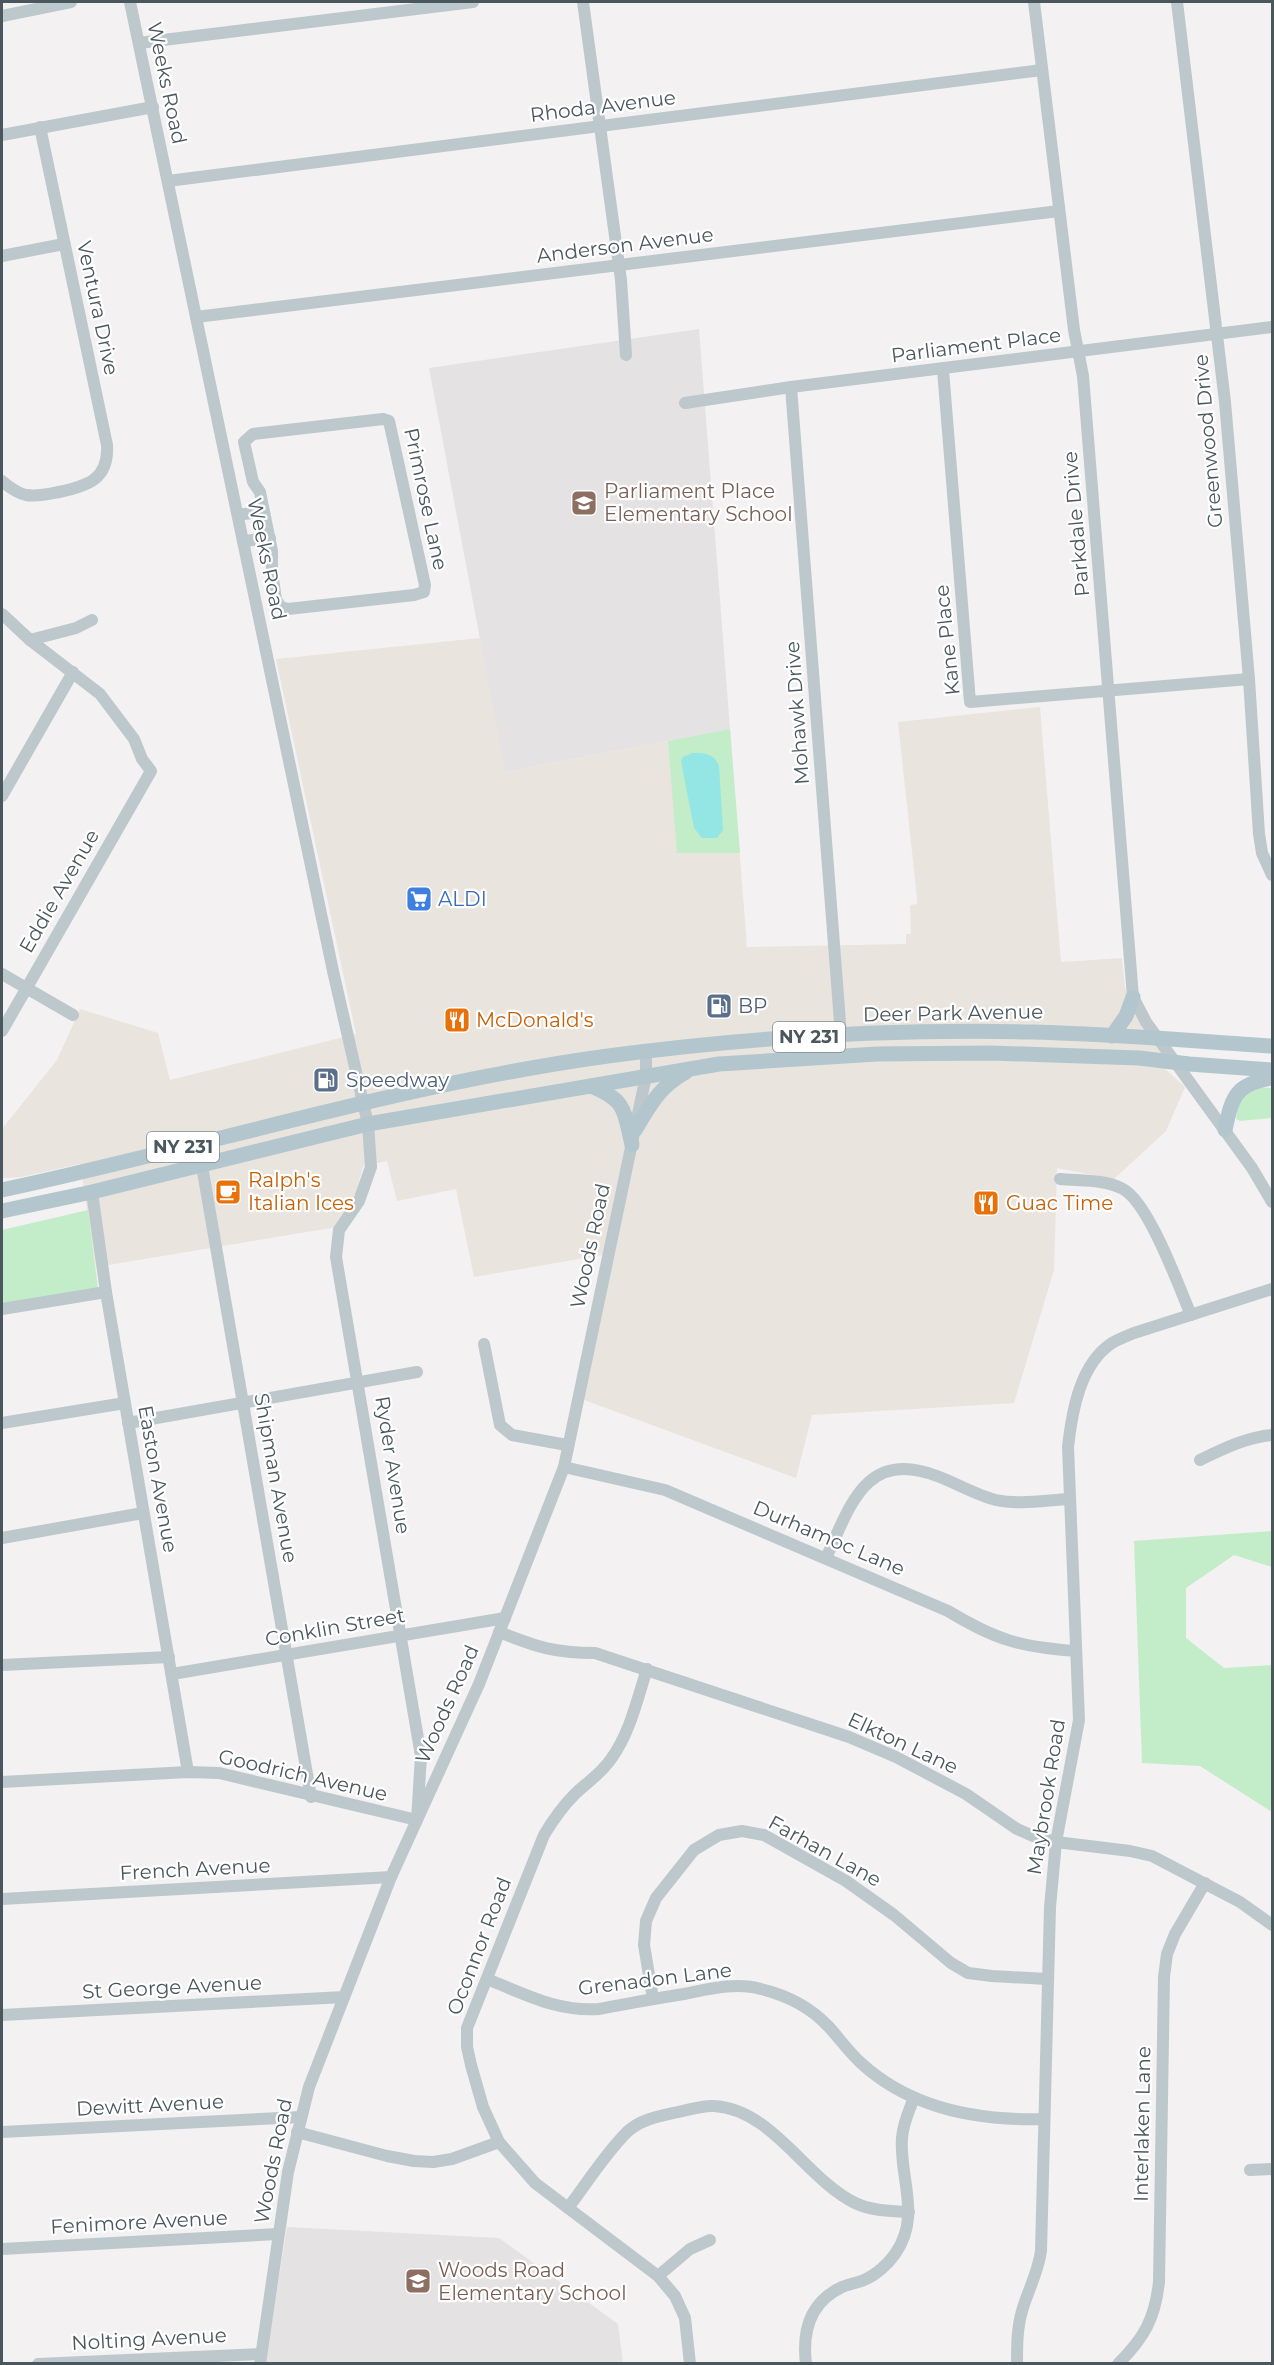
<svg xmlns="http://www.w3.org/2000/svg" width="1274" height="2365" font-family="Montserrat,sans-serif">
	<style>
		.commercial { fill: #e9e4de }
		.education { fill: #e4e2e3 }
		.green { fill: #c3edc9 }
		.water { fill: #93e6e4 }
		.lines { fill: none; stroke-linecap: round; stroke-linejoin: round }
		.minor { stroke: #bdc8cc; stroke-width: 12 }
		.major { stroke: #b3c6cd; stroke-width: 15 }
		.labels { text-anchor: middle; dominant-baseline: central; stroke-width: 4.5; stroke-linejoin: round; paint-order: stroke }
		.shield { fill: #fff; stroke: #808a8e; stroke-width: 1.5 }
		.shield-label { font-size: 18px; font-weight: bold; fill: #4a585d }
		.street-label { font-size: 20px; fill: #4a585d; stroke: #fff }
		.education-label { font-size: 20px; fill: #785e54; stroke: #fff; text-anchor: start }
		.shop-label { font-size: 20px; fill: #366cbe; stroke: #fff; text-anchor: start }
		.service-label { font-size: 20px; fill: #4e5e75; stroke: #fff; text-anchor: start }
		.food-label { font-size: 20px; fill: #c56008; stroke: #fff; text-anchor: start }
	</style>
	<rect width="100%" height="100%" fill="#f3f1f1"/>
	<polygon class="commercial" points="480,638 506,772 730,729 747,947 906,944 906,934 911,934 910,905 917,904 917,898 898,722 1040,707 1061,962 1122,958 1125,988 1161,1046 1162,1066 1185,1087 1166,1131 1114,1179 1057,1168 1054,1270 1014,1403 812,1415 796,1478 584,1400 614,1253 474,1277 456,1189 397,1201 387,1161 363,1166 356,1193 337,1227 96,1267 80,1164 21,1177 2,1178 2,1129 57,1060 80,1009 158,1033 170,1080 356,1034 276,659"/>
	<g class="education">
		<polygon points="699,329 730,729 505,772 429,368"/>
		<polygon points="287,2227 499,2238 618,2324 623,2363 265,2364"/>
	</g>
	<g class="green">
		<polygon points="730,729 740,853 677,853 668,741"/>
		<polygon points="1256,1087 1272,1088 1272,1118 1240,1121 1236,1119 1239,1098"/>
		<polygon points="88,1210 98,1288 2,1304 2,1230"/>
		<polygon points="1272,1531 1272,1567 1234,1555 1186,1588 1186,1638 1224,1668 1272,1665 1272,1812 1200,1766 1142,1763 1134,1541"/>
	</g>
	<path class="water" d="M692,753C705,753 714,753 719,766L723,830L717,838H702L694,828L681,761L683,757Z"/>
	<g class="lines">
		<g class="minor">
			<polyline points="583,2 621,280 626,355"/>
			<polyline points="1034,2 1074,330 1083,376 1133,997 1146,1022 1252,1168 1272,1202"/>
			<polyline points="1177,2 1225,402 1249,679 1259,834 1262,853 1272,875"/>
			<polyline points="2,16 71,2"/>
			<polyline points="139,43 473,2"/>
			<polyline points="2,135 153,107"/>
			<polyline points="168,181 1042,70"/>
			<polyline points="2,256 64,244"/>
			<polyline points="196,317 1059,211"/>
			<polyline points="943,370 970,702 1249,679"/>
			<polyline points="791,387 841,1035"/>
			<polyline points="685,403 791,387 1272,327"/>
			<polygon points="383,419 389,421 425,585 424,592 414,595 288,609 281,607 276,600 272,571 272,551 260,492 253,482 244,442 253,434"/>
			<path d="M2,481C9,487 17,493 26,495C37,497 49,494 59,492C88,486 109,479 107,445L40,127"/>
			<polyline points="238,515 264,511"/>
			<polyline points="244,541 270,538"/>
			<polyline points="2,614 30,640 100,694 134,739 142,759 151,771 2,1031"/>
			<polyline points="30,640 76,628 92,620"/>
			<polyline points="2,796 73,672"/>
			<polyline points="2,974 73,1015"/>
			<polyline points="202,1166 311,1797"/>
			<path d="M1060,1179C1081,1181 1104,1179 1123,1189C1149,1203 1179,1287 1191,1315"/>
			<polyline points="92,1192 106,1292 188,1772"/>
			<polyline points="2,1309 106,1292"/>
			<polyline points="484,1344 500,1425 512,1435 567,1445"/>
			<polyline points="2,1423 125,1403"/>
			<polyline points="128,1423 417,1372"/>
			<path d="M1200,1460C1223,1449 1247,1437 1272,1435"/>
			<path d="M564,1467L665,1490L948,1611C996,1640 1020,1647 1076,1651"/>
			<polyline points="2,1538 143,1513"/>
			<path d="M826,1558C850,1507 865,1448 937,1476C956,1483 976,1495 996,1500C1019,1505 1046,1500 1069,1499"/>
			<path d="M499,1632C537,1647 554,1653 595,1653L849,1737L896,1757L966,1794L1017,1829L1033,1836L1056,1842L1130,1851L1152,1856L1240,1902L1272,1925"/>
			<polyline points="2,1665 169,1657"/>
			<path d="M647,1669C637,1700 630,1733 611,1759C601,1774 587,1782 575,1794C562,1807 553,1820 544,1835L467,2028V2047L471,2065L483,2107L499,2142L535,2183L658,2276L675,2296L685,2318L690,2364"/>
			<polyline points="172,1674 505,1618"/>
			<polyline points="2,1782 188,1772 219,1773 417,1820 421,1756 336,1257 339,1230 359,1201 371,1167 368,1124 333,971 130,2"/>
			<polyline points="2,1899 391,1877"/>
			<path d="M487,1979C525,1994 557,2012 599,2009C627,2004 656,1998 684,1994C709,1989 736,1982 761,1989C786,1995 810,2007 828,2026C839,2038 849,2052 861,2063C911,2109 979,2121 1044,2119"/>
			<polyline points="653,1999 644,1945 646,1921 656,1898 694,1850 719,1835 742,1831 764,1835 846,1881 894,1915 951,1963 968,1973 992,1976 1047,1979"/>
			<polyline points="2,2015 344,1997"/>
			<polyline points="2,2132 301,2117"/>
			<polyline points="297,2132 387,2156 414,2161 433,2162 452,2159 499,2142"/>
			<polyline points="1250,2170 1272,2169"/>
			<path d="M568,2208C587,2183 605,2154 627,2132C641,2119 660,2116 678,2112C689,2110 702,2105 714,2106C772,2109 806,2179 855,2203C872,2211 891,2211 909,2212"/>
			<polyline points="2,2249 278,2234"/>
			<polyline points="658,2276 690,2249 710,2240"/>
			<polyline points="38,2364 261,2354"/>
			<polyline points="260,2364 288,2172 309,2087 391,1877 479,1684 564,1467 646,1076 646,1053"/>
			<path d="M806,2364C802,2331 810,2302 842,2287C849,2284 857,2283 864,2280C876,2275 888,2264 895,2254C922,2216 899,2178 902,2138C903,2123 909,2111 914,2098"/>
			<path d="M1017,2364C1017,2346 1017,2328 1022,2311C1028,2290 1038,2273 1041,2251L1050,1907L1056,1842L1079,1720L1068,1447C1072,1411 1080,1364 1112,1343C1119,1339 1127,1336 1134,1333L1272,1289"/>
			<path d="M1118,2364C1144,2338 1155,2319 1159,2282L1164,1977L1167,1954L1175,1934L1205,1883"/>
		</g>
		<g class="major">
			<polyline points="1112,1036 1126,1016 1133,997"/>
			<path d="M591,1086C626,1100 624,1110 632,1145"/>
			<path d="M635,1130C651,1104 659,1087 686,1072"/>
			<path d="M1225,1130C1232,1096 1236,1084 1272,1078"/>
			<path d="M2,1190C204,1147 402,1084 608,1056C748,1037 892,1029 1034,1032C1113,1034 1193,1041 1272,1046"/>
			<polyline points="2,1211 92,1192 368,1124 719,1064 877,1054 991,1053 1139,1058 1189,1064 1272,1070"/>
		</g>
	</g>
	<defs>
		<symbol id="school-square" viewBox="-11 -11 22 22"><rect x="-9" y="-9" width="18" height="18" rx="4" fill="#8d6e63" stroke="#fff"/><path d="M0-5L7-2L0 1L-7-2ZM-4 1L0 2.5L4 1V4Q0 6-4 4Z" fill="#fff"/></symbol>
		<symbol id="supermarket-square" viewBox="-11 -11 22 22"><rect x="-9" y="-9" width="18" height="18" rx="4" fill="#3f7fe0" stroke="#fff"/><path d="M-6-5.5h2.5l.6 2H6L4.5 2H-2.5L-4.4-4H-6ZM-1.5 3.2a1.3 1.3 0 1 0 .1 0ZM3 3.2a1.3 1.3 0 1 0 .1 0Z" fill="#fff"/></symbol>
		<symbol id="fuel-square" viewBox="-11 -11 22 22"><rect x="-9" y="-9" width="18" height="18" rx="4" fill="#5c6f8a" stroke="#fff"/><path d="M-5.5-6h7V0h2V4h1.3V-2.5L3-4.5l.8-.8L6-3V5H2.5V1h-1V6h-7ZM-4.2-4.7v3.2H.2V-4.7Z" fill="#fff"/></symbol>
		<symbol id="restaurant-square" viewBox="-11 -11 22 22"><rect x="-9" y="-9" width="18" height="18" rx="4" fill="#e8710a" stroke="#fff"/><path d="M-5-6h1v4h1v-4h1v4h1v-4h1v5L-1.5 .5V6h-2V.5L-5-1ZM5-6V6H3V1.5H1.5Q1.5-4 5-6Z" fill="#fff"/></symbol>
		<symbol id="cafe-square" viewBox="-11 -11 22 22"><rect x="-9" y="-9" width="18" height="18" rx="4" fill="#e8710a" stroke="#fff"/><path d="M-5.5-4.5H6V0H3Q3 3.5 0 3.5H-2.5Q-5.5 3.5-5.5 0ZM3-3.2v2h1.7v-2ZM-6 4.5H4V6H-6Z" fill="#fff"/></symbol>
	</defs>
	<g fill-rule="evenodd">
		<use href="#school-square" x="569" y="488" width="30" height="30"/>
		<use href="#supermarket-square" x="404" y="884" width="30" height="30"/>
		<use href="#fuel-square" x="704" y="991" width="30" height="30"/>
		<use href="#restaurant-square" x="442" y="1005" width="30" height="30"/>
		<use href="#fuel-square" x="311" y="1065" width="30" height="30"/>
		<use href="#cafe-square" x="213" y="1177" width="30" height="30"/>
		<use href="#restaurant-square" x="971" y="1188" width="30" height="30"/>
		<use href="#school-square" x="403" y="2266" width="30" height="30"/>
	</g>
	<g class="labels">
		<g class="shield">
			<rect x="773" y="1022" width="72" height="30" rx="4.5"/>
			<rect x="147" y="1132" width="72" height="30" rx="4.5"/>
		</g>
		<g class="shield-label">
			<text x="809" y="1037">NY 231</text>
			<text x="183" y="1147">NY 231</text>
		</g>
		<g class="street-label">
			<text transform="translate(167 83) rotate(78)">Weeks Road</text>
			<text transform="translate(603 106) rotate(-7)">Rhoda Avenue</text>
			<text transform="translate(625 245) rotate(-7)">Anderson Avenue</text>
			<text transform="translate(98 308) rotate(78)">Ventura Drive</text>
			<text transform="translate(976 345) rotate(-7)">Parliament Place</text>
			<text transform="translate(1208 441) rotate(-95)">Greenwood Drive</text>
			<text transform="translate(426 499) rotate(78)">Primrose Lane</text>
			<text transform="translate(1076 524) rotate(-95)">Parkdale Drive</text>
			<text transform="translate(267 559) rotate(78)">Weeks Road</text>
			<text transform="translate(947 640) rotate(-96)">Kane Place</text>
			<text transform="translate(797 713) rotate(-94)">Mohawk Drive</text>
			<text transform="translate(59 891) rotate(-60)">Eddie Avenue</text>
			<text transform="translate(953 1013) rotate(-1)">Deer Park Avenue</text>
			<text transform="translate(590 1246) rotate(-78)">Woods Road</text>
			<text transform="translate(393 1465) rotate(81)">Ryder Avenue</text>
			<text transform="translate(276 1478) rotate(80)">Shipman Avenue</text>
			<text transform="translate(158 1479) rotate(80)">Easton Avenue</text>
			<text transform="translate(829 1538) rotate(23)">Durhamoc Lane</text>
			<text transform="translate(335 1627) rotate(-10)">Conklin Street</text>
			<text transform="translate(447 1704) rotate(-66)">Woods Road</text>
			<text transform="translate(903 1743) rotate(25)">Elkton Lane</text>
			<text transform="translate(303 1775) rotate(13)">Goodrich Avenue</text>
			<text transform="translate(1046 1797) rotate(-81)">Maybrook Road</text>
			<text transform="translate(825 1851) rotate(29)">Farhan Lane</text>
			<text transform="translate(195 1869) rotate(-3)">French Avenue</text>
			<text transform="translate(479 1946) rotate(-69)">Oconnor Road</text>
			<text transform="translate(655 1979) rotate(-7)">Grenadon Lane</text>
			<text transform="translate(172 1987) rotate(-3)">St George Avenue</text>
			<text transform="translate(150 2105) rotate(-3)">Dewitt Avenue</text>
			<text transform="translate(1142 2124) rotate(-89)">Interlaken Lane</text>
			<text transform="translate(273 2161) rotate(-79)">Woods Road</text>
			<text transform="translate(139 2222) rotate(-3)">Fenimore Avenue</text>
			<text transform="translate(149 2339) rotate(-3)">Nolting Avenue</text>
		</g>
		<g class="education-label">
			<text x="604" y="491">Parliament Place<tspan x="604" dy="23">Elementary School</tspan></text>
			<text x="438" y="2270">Woods Road<tspan x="438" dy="23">Elementary School</tspan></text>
		</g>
		<g class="shop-label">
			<text x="438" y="899">ALDI</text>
		</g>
		<g class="service-label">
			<text x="738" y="1006">BP</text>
			<text x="346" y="1080">Speedway</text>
		</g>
		<g class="food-label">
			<text x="476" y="1020">McDonald's</text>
			<text x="248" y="1180">Ralph's<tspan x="248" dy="23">Italian Ices</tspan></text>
			<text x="1006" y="1203">Guac Time</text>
		</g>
	</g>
	<rect width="1274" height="2365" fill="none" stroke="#4a585d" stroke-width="6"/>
</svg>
